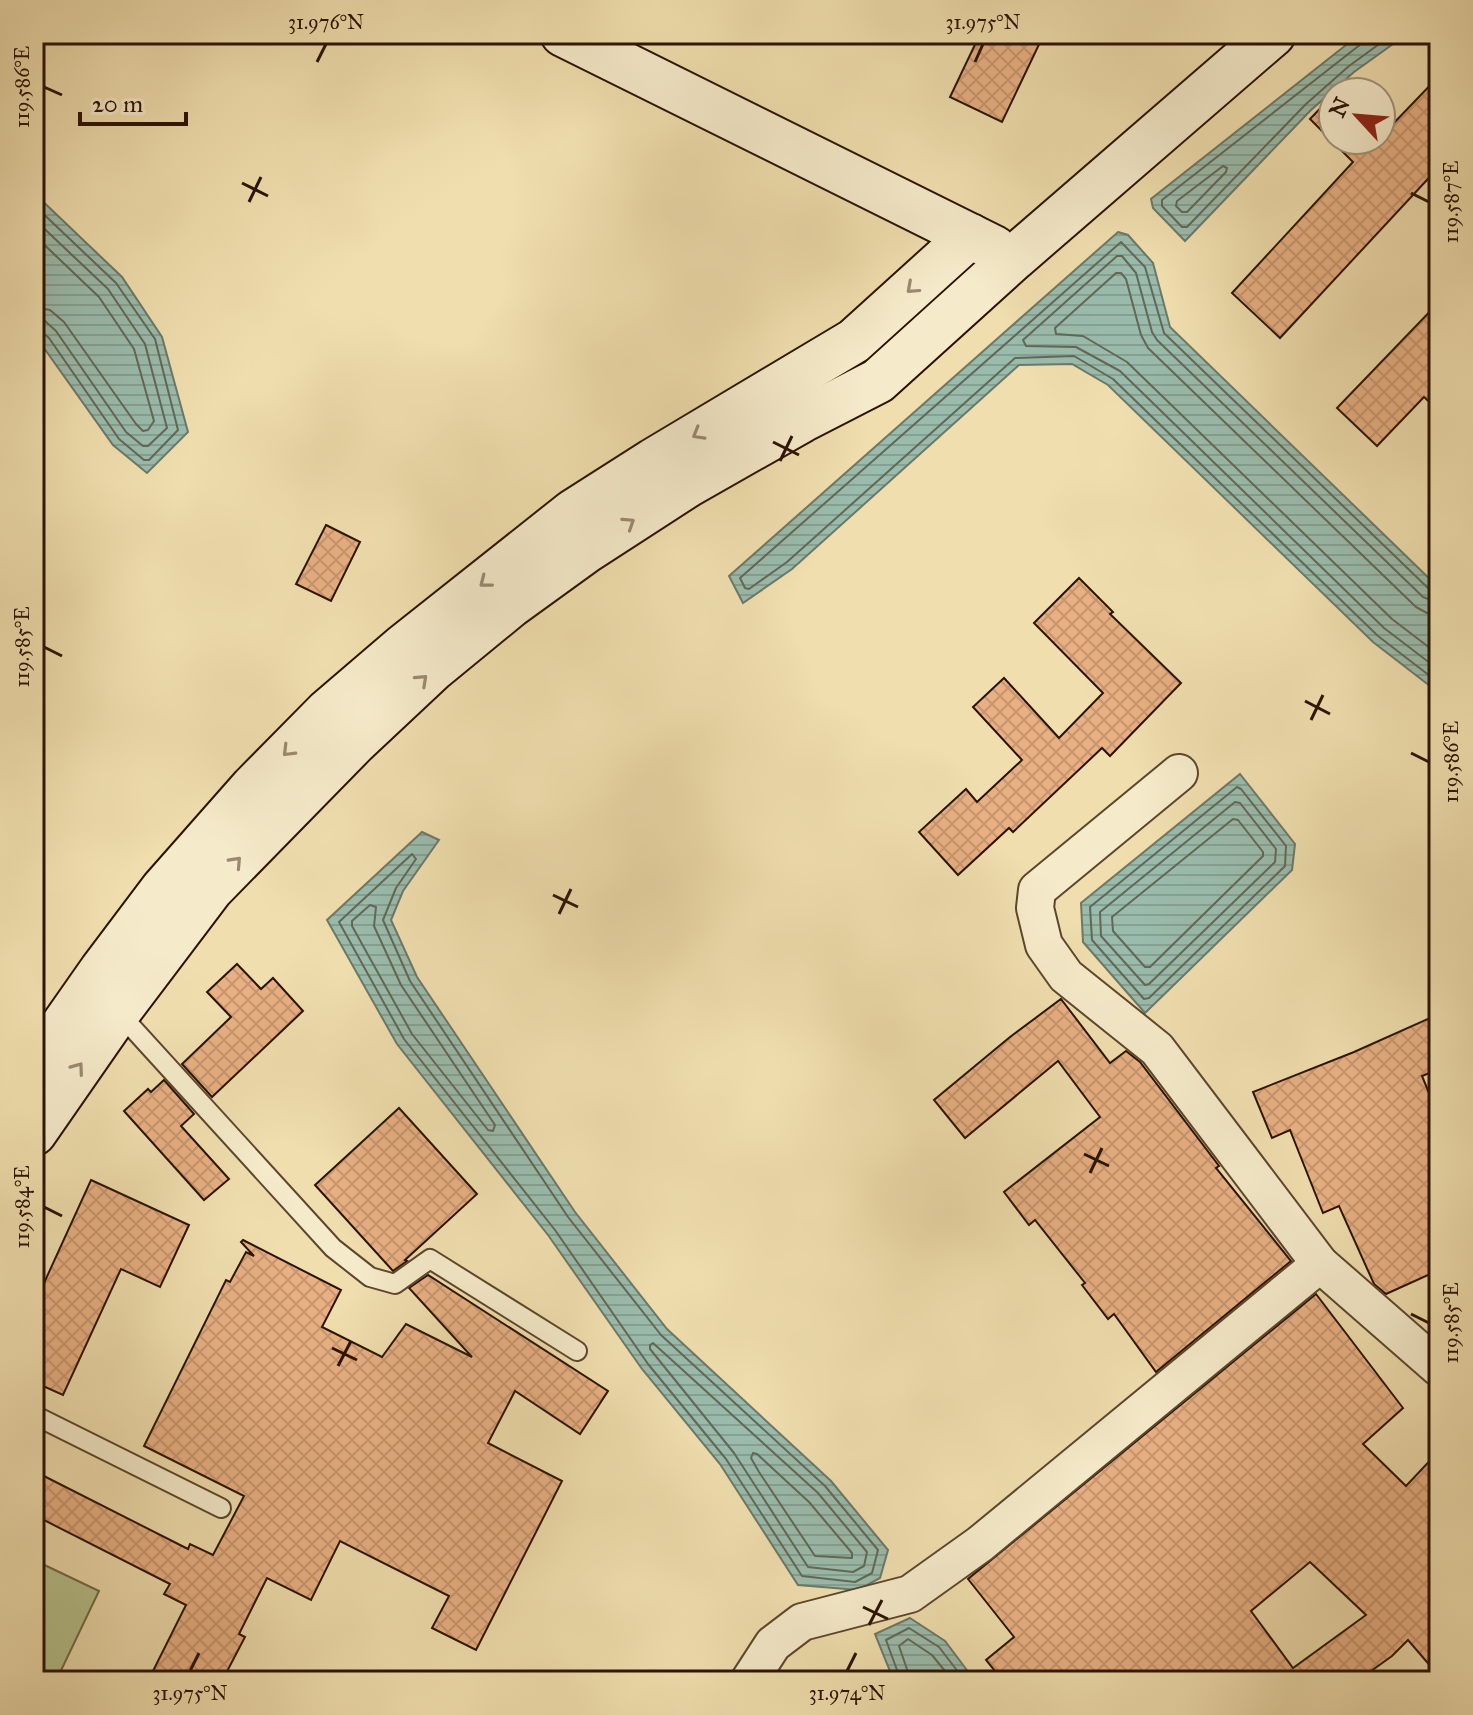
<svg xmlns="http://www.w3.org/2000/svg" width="1473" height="1715" font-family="'IM FELL Great Primer',serif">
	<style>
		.park { fill: #b6c28d; stroke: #706a47; stroke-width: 2 }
		.water { fill: url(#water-rules); stroke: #6d7868; stroke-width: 2 }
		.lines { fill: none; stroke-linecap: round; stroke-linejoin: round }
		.shore { stroke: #626857; stroke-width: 2 }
		.building { fill: url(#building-cross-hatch); stroke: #2a1301; stroke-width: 2; fill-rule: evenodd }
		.lane-casing { stroke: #5c462c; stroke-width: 22 }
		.street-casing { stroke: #5c462c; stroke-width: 40 }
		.secondary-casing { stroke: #2a1301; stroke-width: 48 }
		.lane { stroke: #f5eaca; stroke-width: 18 }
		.street { stroke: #f5eaca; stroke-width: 36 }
		.secondary { stroke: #f5eaca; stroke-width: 44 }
		.oneway { stroke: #9a8970 }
		.ticks { fill: none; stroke: #2a1301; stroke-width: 3 }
		.neatline { fill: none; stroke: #2a1301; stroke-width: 3 }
		.ticks-label { font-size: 20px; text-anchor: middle; fill: #2a1301 }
	</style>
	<defs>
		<pattern id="water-rules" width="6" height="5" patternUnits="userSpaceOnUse" patternTransform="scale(2)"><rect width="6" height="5" fill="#9abcad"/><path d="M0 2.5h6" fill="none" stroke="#85a193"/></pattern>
		<pattern id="building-cross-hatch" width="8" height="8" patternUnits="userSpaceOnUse" patternTransform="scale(2)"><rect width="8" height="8" fill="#e8b083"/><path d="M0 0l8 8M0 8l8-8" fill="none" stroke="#c7966f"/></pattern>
	</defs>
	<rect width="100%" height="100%" fill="#f0deae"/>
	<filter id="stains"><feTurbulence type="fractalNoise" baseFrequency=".0025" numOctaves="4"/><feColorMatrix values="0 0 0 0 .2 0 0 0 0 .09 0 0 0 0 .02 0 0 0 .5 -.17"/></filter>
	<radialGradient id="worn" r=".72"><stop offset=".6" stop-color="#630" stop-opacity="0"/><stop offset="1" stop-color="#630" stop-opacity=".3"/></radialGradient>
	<polygon class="park" points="34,1560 99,1591 56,1681 34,1681"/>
	<g class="water">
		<polygon points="1360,34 1407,34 1354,72 1311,110 1185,241 1153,208 1151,199"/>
		<polygon points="34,193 122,277 162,337 188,432 147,473 113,445 34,334"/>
		<polygon points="1118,232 1128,235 1153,263 1170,327 1439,588 1439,693 1373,642 1108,385 1072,364 1019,365 792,569 743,603 729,576"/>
		<polygon points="1240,774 1295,844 1292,870 1145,1013 1083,942 1081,903"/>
		<polygon points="422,832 439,840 403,891 391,920 417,977 575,1212 667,1329 831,1481 888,1550 880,1578 858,1590 798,1585 720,1464 642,1369 548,1235 397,1044 327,920"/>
		<polygon points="910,1618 945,1641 975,1681 894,1681 875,1634"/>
	</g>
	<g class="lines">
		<g class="shore">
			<polyline points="1364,34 1361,44 1162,200 1162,206 1182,227 1187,227 1306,104 1349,66 1393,34"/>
			<polygon points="1223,166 1227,168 1226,172 1187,212 1182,212 1176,206 1177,201"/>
			<polyline points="34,205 116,283 155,339 178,430 149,460 144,460 119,439 49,338 41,331 34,329"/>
			<polyline points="34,219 108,289 145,344 167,428 148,446 143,446 126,432 56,331 45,321 34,319"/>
			<polyline points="34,235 99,297 134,349 154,421 148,430 143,431 136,424 64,322 50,310 34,307"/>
			<polyline points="1439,593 1430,590 1164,333 1145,267 1121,242 740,578 745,588 749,589 787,562 1015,358 1074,356 1113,379 1378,636 1439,683"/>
			<polyline points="1439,603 1423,597 1157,340 1152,332 1136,273 1122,256 1117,256 1023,340 1026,346 1076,347 1120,371 1384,628 1439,670"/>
			<polyline points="1439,615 1427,613 1416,607 1148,348 1141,335 1126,279 1121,273 1116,273 1055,328 1056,334 1083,336 1127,362 1392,619 1439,655"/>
			<polygon points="1237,787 1241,789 1286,846 1285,866 1149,998 1144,999 1092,940 1090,907"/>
			<polygon points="1235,802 1240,803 1276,849 1275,862 1149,984 1145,985 1101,936 1100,912"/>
			<polygon points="1233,819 1238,820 1263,852 1263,856 1150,967 1145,967 1113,931 1112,917"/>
			<polygon points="412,854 416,859 396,888 383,920 410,981 568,1217 661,1335 825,1486 878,1550 872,1573 855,1582 802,1576 726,1459 648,1364 555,1230 404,1039 339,922"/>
			<polygon points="370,905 376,907 374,926 401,985 495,1125 493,1131 488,1130 412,1034 352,926 352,921"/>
			<polygon points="653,1343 818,1493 867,1552 864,1566 853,1572 808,1567 734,1453 650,1349 650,1345"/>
			<polygon points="753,1453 757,1454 809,1502 852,1553 852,1558 815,1556 759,1472 751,1458"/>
			<polyline points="901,1681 886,1640 909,1628 939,1647 965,1681"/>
			<polyline points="911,1681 899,1646 908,1639 932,1655 953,1681"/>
		</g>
	</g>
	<g class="building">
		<polygon points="980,34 1044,34 1002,122 950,97"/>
		<polygon points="1439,76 1439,167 1280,338 1232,293 1353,162 1310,119 1333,95 1333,140 1381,140 1381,116 1391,126"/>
		<polygon points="1439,302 1439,411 1424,397 1377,446 1337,408"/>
		<polygon points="326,525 360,542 331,601 296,584"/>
		<polygon points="1079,578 1113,612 1110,614 1181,683 1110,756 1102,748 1013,832 1009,828 958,875 919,832 966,789 977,802 1022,760 973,707 1004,678 1059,738 1103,693 1034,623"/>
		<polygon points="237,964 261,989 273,978 303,1011 212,1097 182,1064 231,1017 207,992"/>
		<polygon points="1061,999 1110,1063 1126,1051 1140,1062 1219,1166 1216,1168 1291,1261 1156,1372 1114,1314 1108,1319 1082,1285 1085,1283 1035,1220 1029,1225 1004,1192 1100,1117 1058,1061 965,1138 934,1100 1010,1037"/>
		<polygon points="1439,1014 1439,1069 1422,1076 1439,1117 1439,1270 1386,1294 1374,1284 1339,1206 1323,1213 1290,1130 1272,1138 1253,1092 1354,1052"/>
		<polygon points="164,1080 194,1114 181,1126 229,1179 204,1200 124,1111 148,1089 151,1092"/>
		<polygon points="399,1108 477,1194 405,1260 407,1261 393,1271 315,1185"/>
		<polygon points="91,1180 189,1225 160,1287 121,1269 63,1395 34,1382 34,1305"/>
		<polygon points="243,1240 341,1290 322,1327 382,1357 406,1324 472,1357 409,1288 428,1275 608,1391 580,1434 515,1391 488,1443 562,1481 476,1650 432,1628 449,1596 340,1541 311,1600 267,1578 239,1634 245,1637 222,1681 148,1681 186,1605 164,1594 170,1584 34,1515 34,1471 188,1549 190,1544 213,1555 244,1496 144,1446 226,1280 230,1282 246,1252 254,1256 241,1242"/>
		<path d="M1316,1294L1403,1408L1363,1444L1406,1486L1439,1451V1676L1408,1640L1392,1656L1357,1681H1003L986,1660L1014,1637L968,1579ZM1310,1562L1366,1615L1293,1668L1251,1611Z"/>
	</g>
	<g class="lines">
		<defs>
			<g id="lane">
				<polyline points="118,1012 333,1248 370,1277 395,1284 430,1259 577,1351"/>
				<polyline points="34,1415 221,1508"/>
			</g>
			<g id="street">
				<polyline points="1179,773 1037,890 1035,908 1044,945 1066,976 1157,1049 1320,1264 1439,1368"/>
				<polyline points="749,1681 773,1644 802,1622 910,1594 980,1544 1320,1264"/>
			</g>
			<g id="secondary">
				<polyline points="563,34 994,248"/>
				<polyline points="34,1067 102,970 163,889 253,787 327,712 404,646 573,512 653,461 854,341 970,236"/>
				<polyline points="34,1133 118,1012 211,889 354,743 433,669 511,605 587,550 689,484 802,420 878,381 1014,258 1273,34"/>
			</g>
		</defs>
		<use href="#lane" class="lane-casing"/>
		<use href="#street" class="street-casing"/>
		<use href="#secondary" class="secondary-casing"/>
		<use href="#lane" class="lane"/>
		<use href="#street" class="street"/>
		<use href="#secondary" class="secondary"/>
	</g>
	<defs><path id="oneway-chevron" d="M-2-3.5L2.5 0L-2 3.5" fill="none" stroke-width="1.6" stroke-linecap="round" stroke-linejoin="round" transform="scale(2)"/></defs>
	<g class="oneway">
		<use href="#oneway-chevron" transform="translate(912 288) rotate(138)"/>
		<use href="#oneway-chevron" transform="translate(698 434) rotate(150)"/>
		<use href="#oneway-chevron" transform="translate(629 523) rotate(-33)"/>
		<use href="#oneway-chevron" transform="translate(485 582) rotate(142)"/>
		<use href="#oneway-chevron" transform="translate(422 680) rotate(-43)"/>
		<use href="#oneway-chevron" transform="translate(288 751) rotate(135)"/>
		<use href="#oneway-chevron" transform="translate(236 862) rotate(-47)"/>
		<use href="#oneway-chevron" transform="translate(78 1068) rotate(-54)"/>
	</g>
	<path class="ticks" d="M317,62L326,44M975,62L983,44M44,87L62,95M242,183L268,196M1411,193L1429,202M249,202L261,177M773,442L799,455M780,461L792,436M44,647L62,656M1305,701L1330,714M1311,720L1323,695M1411,753L1429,762M553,895L578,907M559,914L571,889M1084,1154L1109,1166M1090,1173L1102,1148M44,1207L62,1216M1411,1314L1429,1323M332,1348L357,1360M338,1366L351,1341M863,1607L888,1619M869,1625L882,1600M190,1671L199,1653M847,1671L856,1653"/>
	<rect width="1473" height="1715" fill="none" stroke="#f0deae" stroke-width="88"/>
	<g transform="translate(1357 116) rotate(296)"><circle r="38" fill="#f5eaca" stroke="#a4947a" stroke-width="2"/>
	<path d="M0-6L14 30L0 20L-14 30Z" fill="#8f2418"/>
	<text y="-12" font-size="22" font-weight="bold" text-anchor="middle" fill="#2a1301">N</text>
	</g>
	<path d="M80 112v12h106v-12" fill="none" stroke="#2a1301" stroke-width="4"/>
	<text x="92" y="112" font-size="24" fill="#2a1301" stroke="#f5eaca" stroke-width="6" paint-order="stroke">20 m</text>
	<rect x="44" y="44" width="1385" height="1627" class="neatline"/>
	<g class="ticks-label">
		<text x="326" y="29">31.976°N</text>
		<text x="983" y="29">31.975°N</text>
		<text transform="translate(22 87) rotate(-90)" y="7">119.586°E</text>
		<text transform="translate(1451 202) rotate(-90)" y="7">119.587°E</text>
		<text transform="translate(22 647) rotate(-90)" y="7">119.585°E</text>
		<text transform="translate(1451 762) rotate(-90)" y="7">119.586°E</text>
		<text transform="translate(22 1207) rotate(-90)" y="7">119.584°E</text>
		<text transform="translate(1451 1323) rotate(-90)" y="7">119.585°E</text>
		<text x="190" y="1700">31.975°N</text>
		<text x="847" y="1700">31.974°N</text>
	</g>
	<rect width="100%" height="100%" filter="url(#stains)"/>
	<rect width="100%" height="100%" fill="url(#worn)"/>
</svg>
